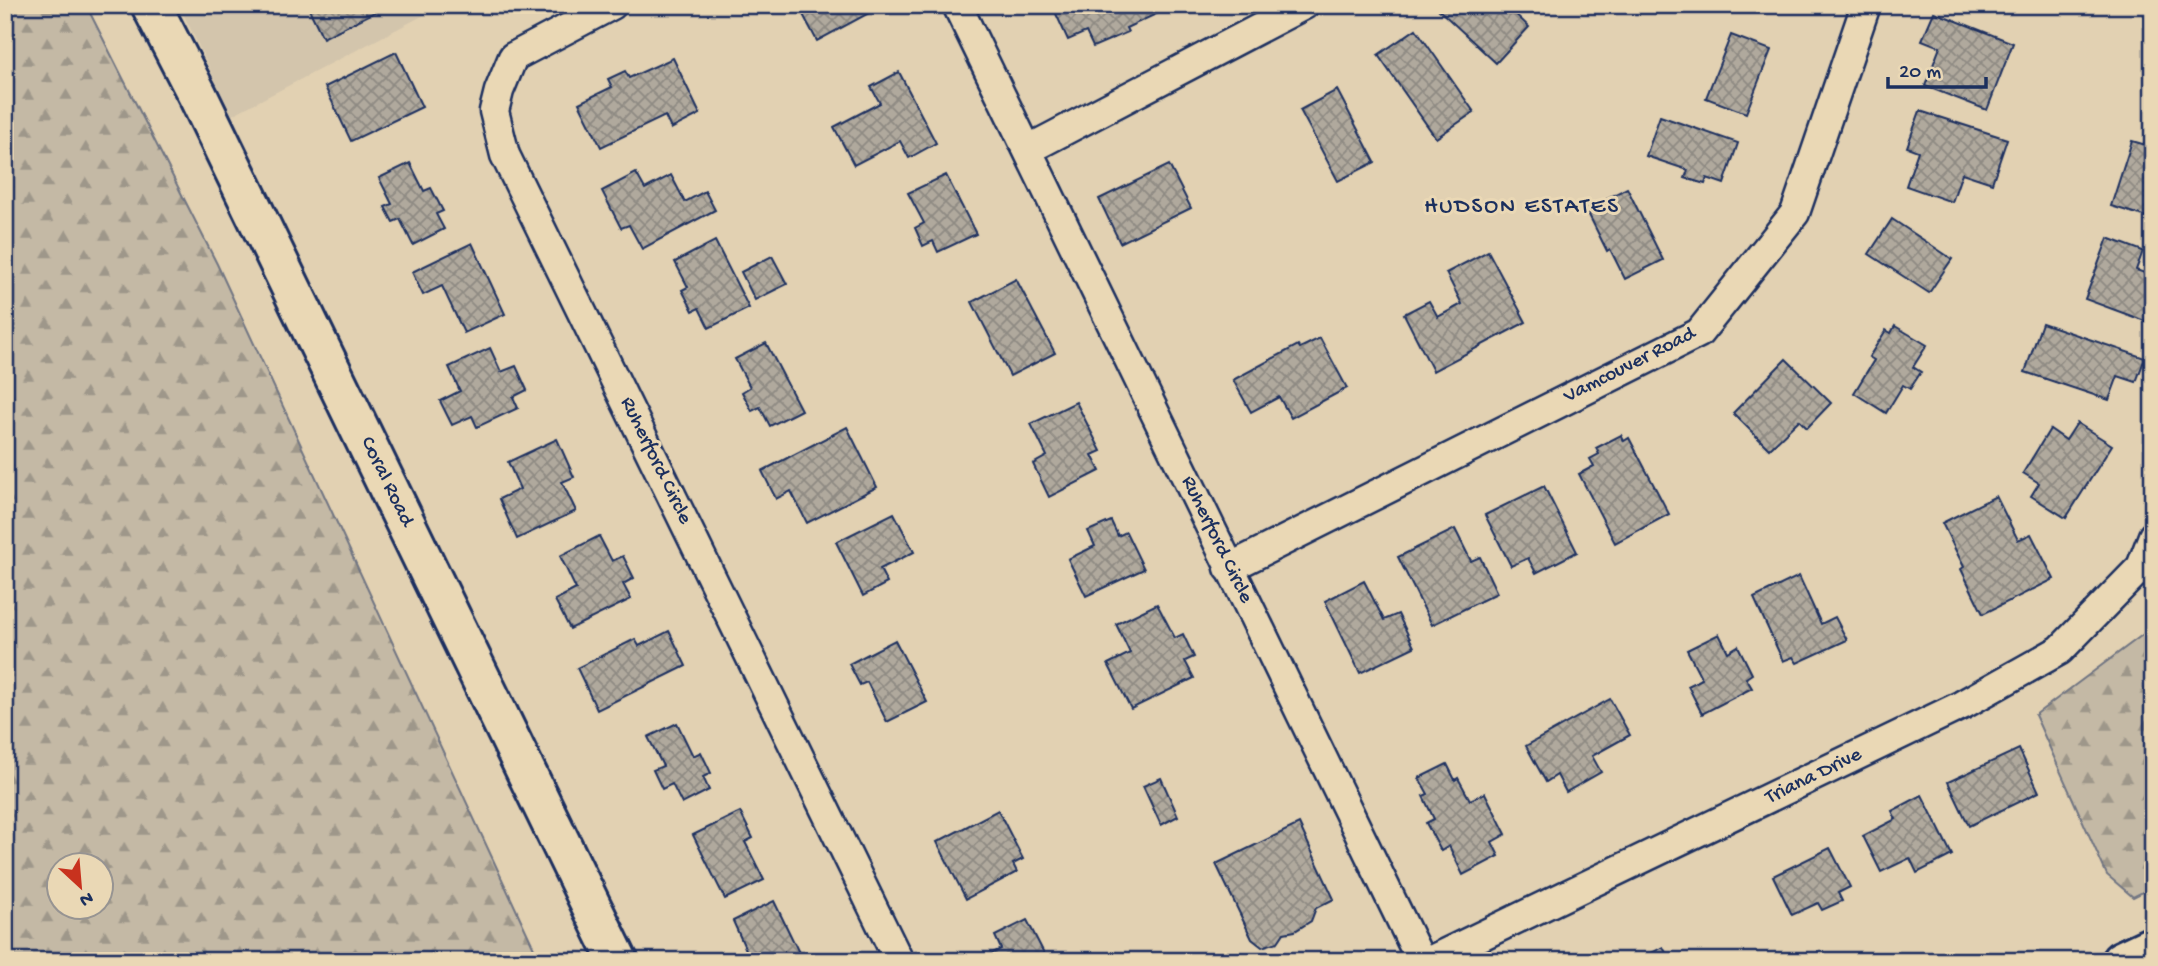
<svg xmlns="http://www.w3.org/2000/svg" width="2158" height="966" font-family="'Gochi Hand',sans-serif">
	<style>
		.built { fill: #d3c5ac }
		.forest { fill: url(#forest-firs); stroke: #707482; stroke-width: 2; fill-rule: evenodd }
		.building { fill: url(#building-cross-hatch); stroke: #1b2f5e; stroke-width: 2 }
		.lines { fill: none; stroke-linecap: round; stroke-linejoin: round }
		.minor-casing { stroke: #1b2f5e; stroke-width: 33 }
		.secondary-casing { stroke: #1b2f5e; stroke-width: 44 }
		.minor { stroke: #ead8b5; stroke-width: 28 }
		.secondary { stroke: #ead8b5; stroke-width: 38 }
		.labels { text-anchor: middle; dominant-baseline: central; stroke-width: 6; stroke-linejoin: round; paint-order: stroke }
		.street-label { font-size: 21px; fill: #1b2f5e; stroke: #ead8b5 }
		.neighbourhood-label { font-size: 23px; letter-spacing: 2px; fill: #1b2f5e; stroke: #ead8b5 }
	</style>
	<defs>
		<pattern id="forest-firs" width="22" height="20" patternUnits="userSpaceOnUse" patternTransform="scale(1.75)"><rect width="22" height="20" fill="#c4b9a5"/><path d="M5 1l3.5 6h-7zM16 11l3.5 6h-7z" fill="#9e978a"/></pattern>
		<pattern id="building-cross-hatch" width="8" height="8" patternUnits="userSpaceOnUse" patternTransform="scale(1.75)"><rect width="8" height="8" fill="#b0a99d"/><path d="M0 0l8 8M0 8l8-8" fill="none" stroke="#8e8a83"/></pattern>
	</defs>
	<rect width="100%" height="100%" fill="#e2d1b2"/>
	<filter id="ink" filterUnits="userSpaceOnUse"><feTurbulence type="fractalNoise" baseFrequency=".0143" numOctaves="2"/><feDisplacementMap in="SourceGraphic" scale="14" xChannelSelector="R" yChannelSelector="G"/><feConvolveMatrix kernelMatrix="1 2 1 2 8 2 1 2 1" color-interpolation-filters="sRGB"/></filter>
	<g filter="url(#ink)">
		<polygon class="built" points="179,5 421,5 426,14 232,115"/>
		<g class="forest">
			<path d="M5,5H86L217,264L540,961H5ZM60,864H102V906H60Z"/>
			<polygon points="2153,627 2153,887 2133,897 2107,875 2035,715"/>
		</g>
		<g class="building">
			<polygon points="307,5 384,5 385,7 323,38"/>
			<polygon points="798,5 881,5 882,6 817,41"/>
			<polygon points="1052,5 1166,5 1167,9 1126,28 1128,32 1093,47 1086,32 1068,40"/>
			<polygon points="1443,5 1506,5 1529,27 1496,63 1439,10"/>
			<polygon points="1934,12 2013,43 1987,110 1925,86 1940,47 1922,40"/>
			<polygon points="1416,29 1474,112 1436,138 1378,55"/>
			<polygon points="1731,35 1771,50 1746,113 1706,98"/>
			<polygon points="396,52 422,107 351,141 325,87"/>
			<polygon points="673,58 700,114 671,129 665,116 601,147 579,103 612,87 608,79 625,71 629,78"/>
			<polygon points="899,72 936,143 909,158 900,141 854,165 834,127 880,103 871,87"/>
			<polygon points="1337,90 1375,162 1338,181 1300,110"/>
			<polygon points="1920,111 2007,139 1992,183 1962,173 1952,202 1906,186 1918,151 1907,147"/>
			<polygon points="1660,116 1738,143 1724,184 1707,178 1705,184 1685,178 1688,170 1646,156"/>
			<polygon points="2132,141 2153,147 2153,219 2111,206"/>
			<polygon points="410,163 424,191 431,188 443,211 436,214 444,229 413,245 400,219 393,222 385,207 392,204 379,178"/>
			<polygon points="1169,165 1191,208 1120,243 1099,199"/>
			<polygon points="636,173 645,189 671,175 685,202 705,191 715,210 642,249 629,225 621,228 602,191"/>
			<polygon points="946,175 976,234 938,252 933,241 923,246 915,228 924,223 908,193"/>
			<polygon points="1627,188 1663,260 1625,279 1610,249 1607,251 1586,209"/>
			<polygon points="1892,219 1952,259 1929,293 1869,254"/>
			<polygon points="2108,238 2143,251 2136,270 2153,276 2153,324 2085,299"/>
			<polygon points="715,241 749,308 709,328 699,308 693,311 682,290 688,287 675,262"/>
			<polygon points="472,243 505,314 464,333 442,286 423,295 412,272"/>
			<polygon points="1488,251 1526,322 1433,371 1404,314 1429,301 1438,317 1462,304 1446,273"/>
			<polygon points="772,256 787,284 755,300 741,272"/>
			<polygon points="1016,279 1055,353 1010,376 972,302"/>
			<polygon points="2042,323 2145,358 2136,382 2118,376 2109,400 2025,372"/>
			<polygon points="1895,326 1927,345 1913,367 1921,372 1910,389 1903,385 1886,413 1854,393 1874,360 1869,357 1886,330 1891,333"/>
			<polygon points="1320,338 1347,388 1291,418 1279,397 1251,412 1233,380 1298,345 1300,348"/>
			<polygon points="766,343 801,410 770,426 760,407 752,411 742,392 750,387 735,359"/>
			<polygon points="490,348 501,372 516,366 527,390 513,397 518,408 477,427 472,416 452,425 440,401 460,391 449,367"/>
			<polygon points="1786,359 1831,403 1807,428 1799,420 1769,449 1733,413"/>
			<polygon points="1076,402 1101,451 1092,455 1100,471 1049,497 1033,464 1047,456 1031,424"/>
			<polygon points="2077,423 2112,445 2066,518 2031,496 2039,483 2023,473 2050,429 2066,440"/>
			<polygon points="847,427 877,487 807,523 791,491 776,499 762,471"/>
			<polygon points="1621,435 1624,441 1629,438 1669,514 1615,543 1579,474 1594,466 1590,459 1599,454 1596,448"/>
			<polygon points="557,439 574,477 562,482 576,511 517,539 499,499 520,489 508,462"/>
			<polygon points="1544,486 1577,552 1536,573 1528,558 1511,566 1485,515"/>
			<polygon points="1996,496 2018,540 2031,534 2054,579 1983,614 1961,569 1964,567 1942,523"/>
			<polygon points="894,513 914,552 880,569 887,583 863,596 836,542"/>
			<polygon points="1111,521 1118,536 1126,532 1144,569 1086,596 1068,559 1095,546 1088,531"/>
			<polygon points="1455,529 1471,561 1480,557 1497,593 1432,625 1398,557"/>
			<polygon points="599,536 612,561 623,556 634,578 623,584 631,599 570,629 555,600 576,589 560,556"/>
			<polygon points="1799,576 1821,624 1835,617 1847,640 1797,663 1793,657 1783,661 1754,598"/>
			<polygon points="1364,581 1384,620 1398,614 1414,647 1360,673 1325,601"/>
			<polygon points="1157,604 1175,638 1183,634 1194,657 1185,661 1194,678 1131,709 1108,664 1130,653 1116,624"/>
			<polygon points="669,631 686,666 597,710 577,668 635,639 639,646"/>
			<polygon points="1719,634 1728,652 1738,646 1752,674 1746,678 1752,688 1702,714 1688,686 1702,679 1687,650"/>
			<polygon points="895,640 927,702 887,722 867,682 860,685 849,664"/>
			<polygon points="1610,699 1630,735 1592,756 1601,772 1566,792 1557,775 1546,782 1526,746"/>
			<polygon points="677,723 693,756 701,752 711,773 703,777 709,790 682,804 672,784 662,789 653,770 663,766 648,737"/>
			<polygon points="2019,749 2039,792 1969,826 1948,782"/>
			<polygon points="1447,764 1455,780 1458,778 1470,800 1485,793 1506,834 1492,842 1499,856 1463,875 1449,846 1441,851 1426,823 1434,819 1423,796 1428,794 1419,778"/>
			<polygon points="1161,778 1178,816 1161,825 1143,786"/>
			<polygon points="1922,795 1952,855 1917,873 1910,858 1881,872 1863,836 1896,819 1892,811"/>
			<polygon points="998,810 1023,859 1013,864 1017,872 966,899 937,842"/>
			<polygon points="740,812 753,838 745,842 764,880 725,899 693,835"/>
			<polygon points="1299,824 1334,899 1316,908 1311,921 1295,931 1284,933 1278,942 1262,947 1252,939 1216,864"/>
			<polygon points="1830,848 1850,887 1838,893 1842,901 1822,910 1818,903 1792,915 1773,876"/>
			<polygon points="774,901 803,961 751,961 733,921"/>
			<polygon points="1027,920 1048,961 985,961 983,958 1001,949 995,936"/>
			<polygon points="1663,947 1670,961 1636,961"/>
		</g>
		<g class="lines">
			<defs>
				<g id="minor">
					<polyline points="612,5 513,57 499,91 494,111 505,155 899,961"/>
					<polyline points="957,5 1421,961"/>
					<polyline points="1029,149 1304,5"/>
					<polyline points="1229,568 1699,333 1795,213 1866,5"/>
					<polyline points="1429,961 1962,705 2060,650 2141,567 2153,536"/>
				</g>
				<g id="secondary">
					<polyline points="151,5 198,96 618,961"/>
					<polyline points="2121,961 2153,946"/>
				</g>
			</defs>
			<use href="#minor" class="minor-casing"/>
			<use href="#secondary" class="secondary-casing"/>
			<use href="#minor" class="minor"/>
			<use href="#secondary" class="secondary"/>
		</g>
	</g>
	<g class="labels">
		<g class="street-label">
			<text transform="translate(1630 366) rotate(-27)">Vamcouver Road</text>
			<text transform="translate(655 461) rotate(64)">Ruherford Circle</text>
			<text transform="translate(386 482) rotate(64)">Coral Road</text>
			<text transform="translate(1216 540) rotate(64)">Ruherford Circle</text>
			<text transform="translate(1814 777) rotate(-26)">Triana Drive</text>
		</g>
		<g class="neighbourhood-label">
			<text x="1522" y="207">HUDSON ESTATES</text>
		</g>
	</g>
	<rect width="2158" height="966" fill="none" stroke="#ead8b5" stroke-width="28"/>
	<rect x="14" y="14" width="2130" height="938" fill="none" stroke="#1b2f5e" stroke-width="2.5" filter="url(#ink)"/>
	<g transform="translate(80 886) rotate(154)"><circle r="33" fill="#ead8b5" stroke="#979492" stroke-width="2"/>
	<path d="M0-5L12 26L0 18L-12 26Z" fill="#c8321e"/>
	<text y="-10" font-size="19" font-weight="bold" text-anchor="middle" fill="#1b2f5e">N</text>
	</g>
	<path d="M1888 77v10h98v-10" fill="none" stroke="#1b2f5e" stroke-width="3.5"/>
	<text x="1899" y="77" font-size="21" fill="#1b2f5e" stroke="#ead8b5" stroke-width="5" paint-order="stroke">20 m</text>
</svg>
